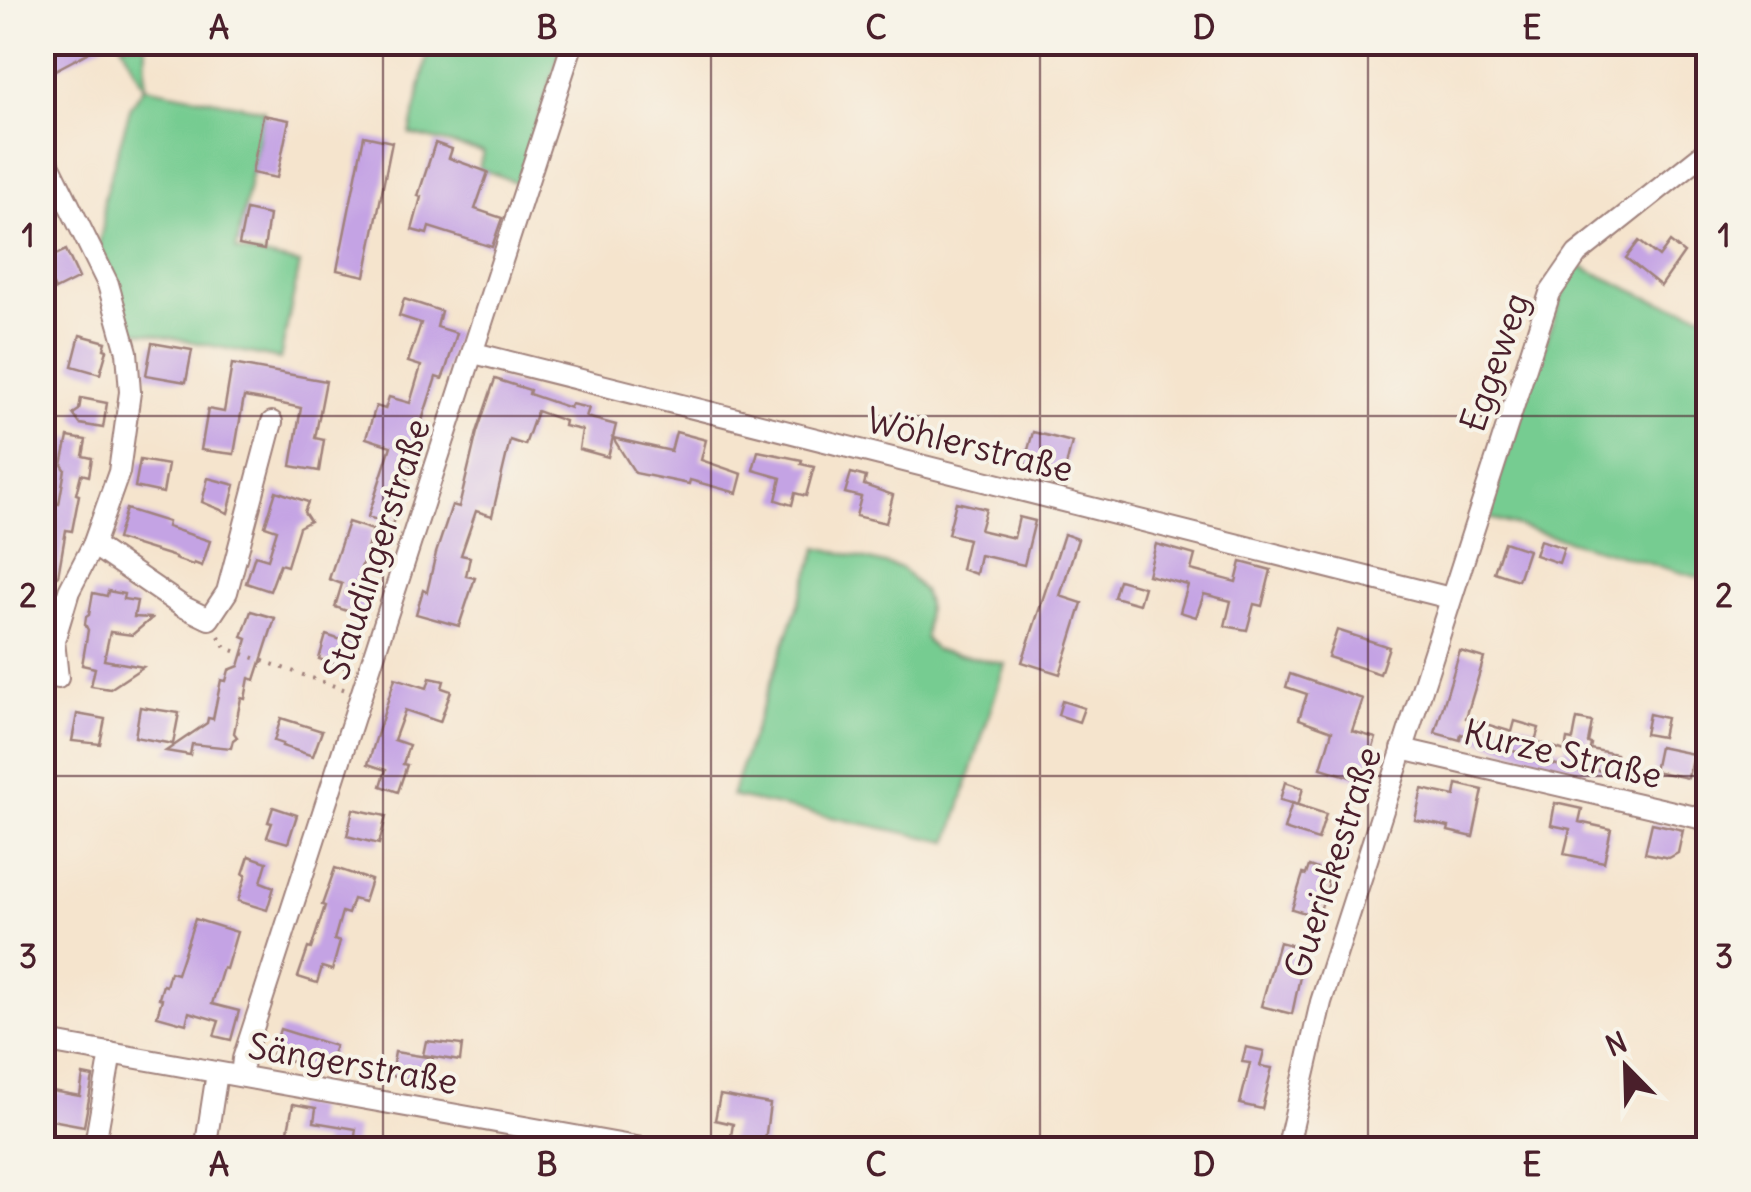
<svg xmlns="http://www.w3.org/2000/svg" width="1751" height="1192" font-family="Delius,sans-serif">
	<style>
		.green { fill: #76cc91; stroke: #60765e; stroke-width: 2.5 }
		.building { fill: #c4a3e4 }
		.lines { fill: none; stroke-linecap: round; stroke-linejoin: round }
		.minor-casing { stroke: #a0827c; stroke-width: 24 }
		.path { stroke: #a0827c; stroke-width: 4; stroke-dasharray: 2.5 8; stroke-linecap: butt }
		.minor { stroke: #fff; stroke-width: 20 }
		.grid { fill: none; stroke: #4a1f2b; stroke-width: 2.5; stroke-opacity: 0.55 }
		.labels { text-anchor: middle; dominant-baseline: central; stroke-width: 8; stroke-linejoin: round; paint-order: stroke }
		.street-label { font-size: 35px; fill: #4a1f2b; stroke: #f7f3e8 }
		.neatline { fill: none; stroke: #4a1f2b; stroke-width: 4 }
		.grid-label { font-size: 32px; text-anchor: middle; font-weight: bold; fill: #4a1f2b }
	</style>
	<rect width="100%" height="100%" fill="#f7f3e8"/>
	<filter id="ink" filterUnits="userSpaceOnUse"><feTurbulence type="fractalNoise" baseFrequency=".01" numOctaves="2"/><feDisplacementMap in="SourceGraphic" scale="20" xChannelSelector="R" yChannelSelector="G"/><feConvolveMatrix kernelMatrix="1 2 1 2 8 2 1 2 1" color-interpolation-filters="sRGB"/></filter>
	<filter id="wash" filterUnits="userSpaceOnUse"><feTurbulence type="fractalNoise" baseFrequency=".0048" numOctaves="4" result="noise"/><feDisplacementMap in="SourceGraphic" scale="40" xChannelSelector="R" yChannelSelector="G"/><feGaussianBlur stdDeviation="2.25" result="paint"/><feColorMatrix in="noise" values="0 0 0 0 0 0 0 0 0 0 0 0 0 0 0 0 0 1.4 0 .05"/><feComposite in="paint" operator="in"/></filter>
	<g filter="url(#wash)">
		<rect width="100%" height="100%" fill="#f5e4cd"/>
		<g class="green">
			<polygon points="121,43 146,43 145,87 264,110 236,250 300,264 280,359 132,330 117,286 99,244 103,226 104,198 131,106 144,87"/>
			<polygon points="430,43 563,43 518,183 479,168 483,152 410,134"/>
			<polygon points="1578,265 1653,300 1708,315 1708,571 1707,580 1485,517 1563,292"/>
			<polygon points="818,547 901,568 923,591 927,604 925,638 935,650 1005,664 949,842 731,796"/>
		</g>
		<g id="blocks">
			<g class="building">
				<polygon points="42,42 108,42 42,77"/>
				<polygon points="263,115 289,120 277,178 252,173"/>
				<polygon points="364,136 392,142 365,276 337,270"/>
				<polygon points="435,143 452,149 449,158 488,172 475,209 502,218 492,247 429,227 427,234 412,230 421,197 418,196"/>
				<polygon points="246,210 269,215 264,250 239,245"/>
				<polygon points="1639,241 1659,257 1670,242 1684,253 1661,286 1626,258"/>
				<polygon points="66,250 79,278 55,290 42,261"/>
				<polygon points="404,299 441,311 437,327 457,333 446,369 442,379 436,377 426,408 412,453 415,454 392,525 368,517 391,446 366,438 376,406 385,409 389,397 410,403 421,366 408,362 421,323 399,316"/>
				<polygon points="80,335 106,342 104,349 107,350 100,374 72,366"/>
				<polygon points="152,343 192,350 186,382 146,375"/>
				<polygon points="232,364 326,381 315,438 324,440 319,471 291,466 301,408 268,401 244,397 234,454 201,450 208,409 224,412"/>
				<polygon points="495,379 530,390 529,394 570,408 571,404 589,408 586,417 616,425 608,457 579,449 582,430 564,426 565,421 537,411 525,445 510,440 492,516 476,511 461,555 470,557 466,576 475,578 459,626 416,614 423,590 427,592 436,553 452,505 459,507 477,432"/>
				<polygon points="81,398 107,403 103,428 80,424 73,414 79,410"/>
				<polygon points="676,432 706,440 701,460 742,474 737,493 690,480 689,484 635,473 613,438 671,451"/>
				<polygon points="1033,432 1072,442 1064,474 1024,464"/>
				<polygon points="68,437 86,440 83,456 92,458 89,476 81,474 76,494 79,495 72,531 66,530 58,576 42,573 42,545 50,502 59,504 65,469 62,465"/>
				<polygon points="758,451 802,460 801,464 814,467 806,496 795,493 792,505 776,500 781,478 753,470"/>
				<polygon points="140,460 168,465 163,493 135,487"/>
				<polygon points="851,473 866,477 864,485 893,495 886,523 856,516 861,497 845,493"/>
				<polygon points="208,478 235,485 228,513 202,502"/>
				<polygon points="276,491 308,502 304,512 310,521 299,527 287,566 280,564 270,591 246,583 255,555 268,559 277,530 265,526"/>
				<polygon points="956,502 986,509 980,530 1014,538 1019,517 1035,521 1024,565 980,555 976,574 961,569 968,539 948,534"/>
				<polygon points="126,509 168,522 167,527 210,541 202,566 194,563 193,565 175,559 175,557 117,539"/>
				<polygon points="348,522 373,530 355,587 370,592 362,616 335,607 342,584 329,579"/>
				<polygon points="1064,534 1078,539 1060,596 1082,603 1060,674 1022,662"/>
				<polygon points="1540,540 1564,548 1559,563 1535,555"/>
				<polygon points="1504,542 1528,550 1518,580 1494,572"/>
				<polygon points="1156,544 1195,555 1191,570 1236,582 1241,562 1271,570 1262,606 1254,604 1247,630 1225,626 1231,601 1204,594 1196,617 1180,612 1188,585 1148,575"/>
				<polygon points="1119,580 1144,587 1139,604 1114,597"/>
				<polygon points="108,591 124,594 123,599 137,601 134,617 152,618 132,635 110,632 104,660 143,667 110,689 91,686 95,668 82,665 88,630 85,624 86,617 89,615 93,593 107,596"/>
				<polygon points="251,611 275,618 255,680 249,678 245,699 241,698 234,733 237,737 233,740 231,748 192,744 190,755 166,751 207,723 208,718 213,719 221,680 226,681 229,670 239,666 247,639 242,637"/>
				<polygon points="1337,630 1389,647 1380,674 1328,657"/>
				<polygon points="326,635 353,644 345,668 319,659"/>
				<polygon points="1460,651 1484,658 1466,718 1512,732 1515,721 1539,728 1535,741 1565,751 1567,739 1573,740 1577,719 1592,722 1588,743 1591,744 1590,749 1616,754 1612,773 1586,768 1585,772 1560,766 1461,734 1460,740 1435,733"/>
				<polygon points="1290,674 1363,699 1352,731 1376,738 1363,781 1321,768 1332,731 1299,719 1307,694 1286,687"/>
				<polygon points="395,678 427,688 430,678 444,681 442,688 451,691 440,722 405,710 394,740 409,745 403,764 407,765 398,792 381,786 386,770 368,764"/>
				<polygon points="1062,701 1084,708 1079,722 1058,715"/>
				<polygon points="140,707 179,713 173,744 135,737"/>
				<polygon points="77,714 105,719 100,744 72,741"/>
				<polygon points="1649,714 1666,718 1662,737 1645,734"/>
				<polygon points="281,718 322,731 313,756 282,746 283,744 274,741"/>
				<polygon points="1659,747 1693,754 1688,778 1654,771"/>
				<polygon points="1285,782 1303,788 1298,805 1280,800"/>
				<polygon points="1457,784 1483,790 1473,837 1448,831 1449,827 1415,820 1422,789 1455,796"/>
				<polygon points="1292,803 1326,814 1318,840 1284,829"/>
				<polygon points="1555,803 1582,809 1579,822 1611,829 1604,862 1564,854 1570,829 1551,825"/>
				<polygon points="273,807 297,815 288,843 267,837 272,823 268,822"/>
				<polygon points="353,809 386,816 379,844 347,836"/>
				<polygon points="1652,823 1683,830 1678,853 1669,858 1645,853"/>
				<polygon points="249,856 267,862 261,882 274,887 267,910 238,901 246,875 243,874"/>
				<polygon points="1309,866 1326,872 1324,880 1329,882 1318,917 1292,909 1303,874 1306,875"/>
				<polygon points="335,868 371,880 364,902 353,899 348,914 342,912 334,940 340,942 332,970 322,967 317,983 298,977 308,948 311,949 325,906 322,905"/>
				<polygon points="195,919 237,932 226,969 223,968 212,1004 239,1011 231,1040 214,1036 219,1021 189,1012 186,1024 157,1016 162,999 159,998 163,985 166,986 170,972 177,974"/>
				<polygon points="1279,942 1306,949 1292,1014 1261,1006"/>
				<polygon points="280,1029 335,1046 330,1060 317,1057 314,1068 272,1056"/>
				<polygon points="426,1041 462,1045 460,1061 423,1055"/>
				<polygon points="1246,1047 1264,1051 1260,1066 1272,1068 1262,1109 1240,1104 1250,1063 1242,1062"/>
				<polygon points="395,1052 433,1058 429,1082 391,1076"/>
				<polygon points="83,1075 93,1077 84,1126 46,1119 52,1091 80,1096"/>
				<polygon points="720,1095 770,1104 764,1148 730,1142 733,1124 715,1120"/>
				<polygon points="293,1104 316,1108 314,1122 356,1129 353,1150 322,1150 323,1142 287,1136"/>
			</g>
		</g>
	</g>
	<g filter="url(#ink)">
		<use href="#blocks" fill-opacity="0" stroke="#a0827c" stroke-width="2.5"/>
		<g class="lines">
			<defs>
				<g id="minor">
					<polyline points="42,150 108,284 127,352 130,392 119,472 93,545 69,591 54,641 58,678"/>
					<polyline points="474,353 1450,598"/>
					<polyline points="93,545 182,606 209,619 227,592 272,422"/>
					<polyline points="1402,749 1708,820"/>
					<polyline points="42,1041 653,1150"/>
					<polyline points="241,1076 243,1059 573,42"/>
					<polyline points="94,1150 111,1053"/>
					<polyline points="205,1150 217,1073"/>
					<polyline points="1287,1150 1321,1002 1550,293 1577,254 1708,150"/>
				</g>
			</defs>
			<use href="#minor" class="minor-casing"/>
			<polyline class="path" points="219,636 226,648 346,690"/>
			<use href="#minor" class="minor"/>
		</g>
	</g>
	<path class="grid" d="M383,42V1150M711,42V1150M1040,42V1150M1368,42V1150M42,416H1708M42,776H1708"/>
	<g class="labels">
		<g class="street-label">
			<text transform="translate(1494 362) rotate(-71)">Eggeweg</text>
			<text transform="translate(970 444) rotate(14)">Wöhlerstraße</text>
			<text transform="translate(376 549) rotate(-72)">Staudingerstraße</text>
			<text transform="translate(1563 753) rotate(13)">Kurze Straße</text>
			<text transform="translate(1332 862) rotate(-72)">Guerickestraße</text>
			<text transform="translate(353 1063) rotate(10)">Sängerstraße</text>
		</g>
	</g>
	<rect width="1751" height="1192" fill="none" stroke="#f7f3e8" stroke-width="110"/>
	<g transform="translate(1626 1067) rotate(337)" stroke="#f7f3e8" stroke-width="8" paint-order="stroke">
	<path d="M0-8L18 38L0 25L-18 38Z" fill="#4a1f2b"/>
	<text y="-15" font-size="28" font-weight="bold" text-anchor="middle" fill="#4a1f2b">N</text>
	</g>
	<rect x="55" y="55" width="1641" height="1082" class="neatline"/>
	<g class="grid-label">
		<text x="219" y="39">A</text>
		<text x="547" y="39">B</text>
		<text x="876" y="39">C</text>
		<text x="1204" y="39">D</text>
		<text x="1532" y="39">E</text>
		<text x="28" y="247">1</text>
		<text x="1724" y="247">1</text>
		<text x="28" y="607">2</text>
		<text x="1724" y="607">2</text>
		<text x="28" y="968">3</text>
		<text x="1724" y="968">3</text>
		<text x="219" y="1176">A</text>
		<text x="547" y="1176">B</text>
		<text x="876" y="1176">C</text>
		<text x="1204" y="1176">D</text>
		<text x="1532" y="1176">E</text>
	</g>
</svg>
